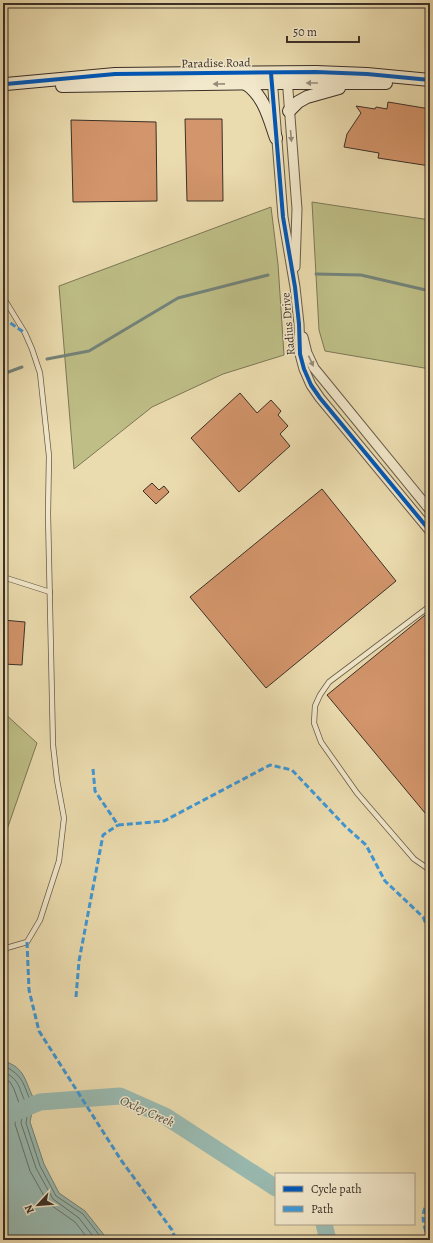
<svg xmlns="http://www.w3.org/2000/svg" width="433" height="1243" font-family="Alegreya,serif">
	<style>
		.green { fill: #bebe86; stroke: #7c7757 }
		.water { fill: #99bab1; stroke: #73837a }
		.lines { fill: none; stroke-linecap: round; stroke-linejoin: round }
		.shore { stroke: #6a756c; stroke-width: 1 }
		.stream { stroke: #73837a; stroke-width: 3 }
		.river { stroke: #99bab1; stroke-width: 17 }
		.building { fill: #d3956b; stroke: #3b3028 }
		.lane-casing { stroke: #675b4a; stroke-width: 6 }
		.street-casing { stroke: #675b4a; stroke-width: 11 }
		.secondary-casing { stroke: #3b3028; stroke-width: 14 }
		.lane { stroke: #f2e8cb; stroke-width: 4.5 }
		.street { stroke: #f2e8cb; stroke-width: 9 }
		.secondary { stroke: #f2e8cb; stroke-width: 12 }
		.quiet { stroke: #3e97d6; stroke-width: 3; stroke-dasharray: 6 3; stroke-linecap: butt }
		.cycleway-casing { stroke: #f2e8cb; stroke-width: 6 }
		.cycleway { stroke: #0057b8; stroke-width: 4 }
		.oneway { fill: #968c7a }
		.labels { text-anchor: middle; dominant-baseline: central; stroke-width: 3; stroke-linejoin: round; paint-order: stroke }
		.street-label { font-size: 12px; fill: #3b3028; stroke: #f2e8cb }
		.water-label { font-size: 13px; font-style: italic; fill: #4e4c43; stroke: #f2e8cb }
	</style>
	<rect width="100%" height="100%" fill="#ebdcaf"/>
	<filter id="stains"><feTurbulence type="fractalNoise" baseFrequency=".005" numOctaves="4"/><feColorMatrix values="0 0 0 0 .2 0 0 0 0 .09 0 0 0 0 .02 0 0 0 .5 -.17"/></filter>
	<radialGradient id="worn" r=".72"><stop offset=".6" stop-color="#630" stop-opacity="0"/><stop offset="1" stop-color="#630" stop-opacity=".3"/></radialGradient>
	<g class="green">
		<polygon points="312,202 430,220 430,369 325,351 319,330"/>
		<polygon points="271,207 278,264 284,355 223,374 152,407 74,469 59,286"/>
		<polygon points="3,712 37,743 3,841"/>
	</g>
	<path class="water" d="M3,1061C26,1067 25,1083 34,1099L40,1102L32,1112L30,1122L44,1164L59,1193L85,1211L108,1240H3Z"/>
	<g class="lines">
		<g class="shore">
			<path d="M3,1065C12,1070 20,1075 24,1085C27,1091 28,1097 32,1103L28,1111L26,1123L40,1166L56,1196L83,1214L103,1240"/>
			<path d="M3,1071C22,1082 17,1086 26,1103L23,1111L21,1123L36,1168L53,1199L79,1218L96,1240"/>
			<polyline points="3,1078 10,1082 14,1089 19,1103 15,1124 30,1171 48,1203 75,1222 89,1240"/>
		</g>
		<g class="stream">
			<polyline points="316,274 361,275 430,291"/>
			<polyline points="47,359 89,351 178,298 268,275"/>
			<polyline points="3,374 22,367"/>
		</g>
		<g class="river">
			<polyline points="3,1118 40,1102 120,1096 165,1116 276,1188"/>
			<polyline points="324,1224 328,1240"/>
		</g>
	</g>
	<g class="building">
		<polygon points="388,102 430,109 430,166 378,158 379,153 344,147 347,134 361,113 356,106 375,109 376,107 387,109"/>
		<polygon points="185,119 222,119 223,201 187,201"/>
		<polygon points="71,120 156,122 157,201 73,202"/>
		<polygon points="240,393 257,413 271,400 281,411 278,415 288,426 280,434 290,446 239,492 191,438"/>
		<polygon points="152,483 159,490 164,486 169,492 156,504 143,491"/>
		<polygon points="322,489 396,581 266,688 190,597"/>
		<polygon points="430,611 430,819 327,695"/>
		<polygon points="3,620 25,622 22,665 3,664"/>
	</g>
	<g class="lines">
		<defs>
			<g id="lane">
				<polyline points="3,297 25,333 32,349 40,373 49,456 48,514 53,745 57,780 64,818 59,861 40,920 27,942 3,949"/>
				<polyline points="3,577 50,592"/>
				<polyline points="430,606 329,682 320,695 315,706 314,723 321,742 357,793 414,859 430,870"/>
			</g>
			<g id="street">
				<polyline points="272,77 283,217 295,287 299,324 300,354 304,369 311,385 320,398 430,531"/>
				<polyline points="287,77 297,209 295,267"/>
				<polyline points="303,337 307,353 314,368 430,510"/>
			</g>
			<g id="secondary">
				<polyline points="6,84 115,74 316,72 367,74 430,80"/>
				<path d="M246,84C264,96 269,118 276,138"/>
				<polyline points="62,86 272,83 386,83"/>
				<polyline points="289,111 298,102 307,97 339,88"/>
			</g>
		</defs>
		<use href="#lane" class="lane-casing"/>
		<use href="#street" class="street-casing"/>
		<use href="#secondary" class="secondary-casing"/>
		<use href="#lane" class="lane"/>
		<use href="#street" class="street"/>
		<use href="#secondary" class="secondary"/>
		<g class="quiet">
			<polyline points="3,318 25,333"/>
			<polyline points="93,769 95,791 118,825 164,821 270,765 292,770 345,826 366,845 385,881 423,917 430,933"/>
			<polyline points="27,942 29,990 39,1031 121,1160 172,1230 176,1240"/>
			<polyline points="76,997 79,961 103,835 118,825"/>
			<path d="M429,1240C422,1221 420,1215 430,1197"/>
		</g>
		<defs>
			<g id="cycleway">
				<polyline points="271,73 283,217 295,287 299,324 300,354 304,369 311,385 320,398 430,531"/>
				<polyline points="6,84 115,74 316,72 367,74 430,80"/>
			</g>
		</defs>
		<use href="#cycleway" class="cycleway-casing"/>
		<use href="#cycleway" class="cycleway"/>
	</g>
	<defs><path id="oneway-solid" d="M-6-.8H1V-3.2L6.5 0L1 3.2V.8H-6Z"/></defs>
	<g class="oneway">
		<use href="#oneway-solid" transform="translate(312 83) rotate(180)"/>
		<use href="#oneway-solid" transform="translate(219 84) rotate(179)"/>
		<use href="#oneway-solid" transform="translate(291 136) rotate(85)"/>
		<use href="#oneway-solid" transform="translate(311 361) rotate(65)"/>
	</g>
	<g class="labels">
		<g class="street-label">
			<text transform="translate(216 63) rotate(-1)">Paradise Road</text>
			<text transform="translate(288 324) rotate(-95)">Radius Drive</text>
		</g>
		<g class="water-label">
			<text transform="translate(147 1111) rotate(24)">Oxley Creek</text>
		</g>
	</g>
	<rect width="433" height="1243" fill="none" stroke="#ebdcaf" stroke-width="16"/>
	<rect x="4" y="4" width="425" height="1235" fill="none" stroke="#3b3028" stroke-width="2"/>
	<rect x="8" y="8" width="417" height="1227" fill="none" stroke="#3b3028"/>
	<rect x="275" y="1173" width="140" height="52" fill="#f2e8cb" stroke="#a99e8a"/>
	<rect x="283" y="1186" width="20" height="6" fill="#0057b8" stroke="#a99e8a"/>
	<text x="311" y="1193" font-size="12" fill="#3b3028">Cycle path</text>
	<rect x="283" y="1206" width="20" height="6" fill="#3e97d6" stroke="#a99e8a"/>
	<text x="311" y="1213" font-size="12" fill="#3b3028">Path</text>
	<g transform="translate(38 1205) rotate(244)" stroke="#f2e8cb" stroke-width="3" paint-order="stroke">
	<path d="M0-3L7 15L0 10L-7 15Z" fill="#3b3028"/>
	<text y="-6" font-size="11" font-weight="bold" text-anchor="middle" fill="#3b3028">N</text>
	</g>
	<path d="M287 36v6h72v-6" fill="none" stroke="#3b3028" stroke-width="2"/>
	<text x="293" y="36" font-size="12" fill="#3b3028" stroke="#f2e8cb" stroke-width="3" paint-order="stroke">50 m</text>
	<rect width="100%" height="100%" filter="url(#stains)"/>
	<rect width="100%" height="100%" fill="url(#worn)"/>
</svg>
